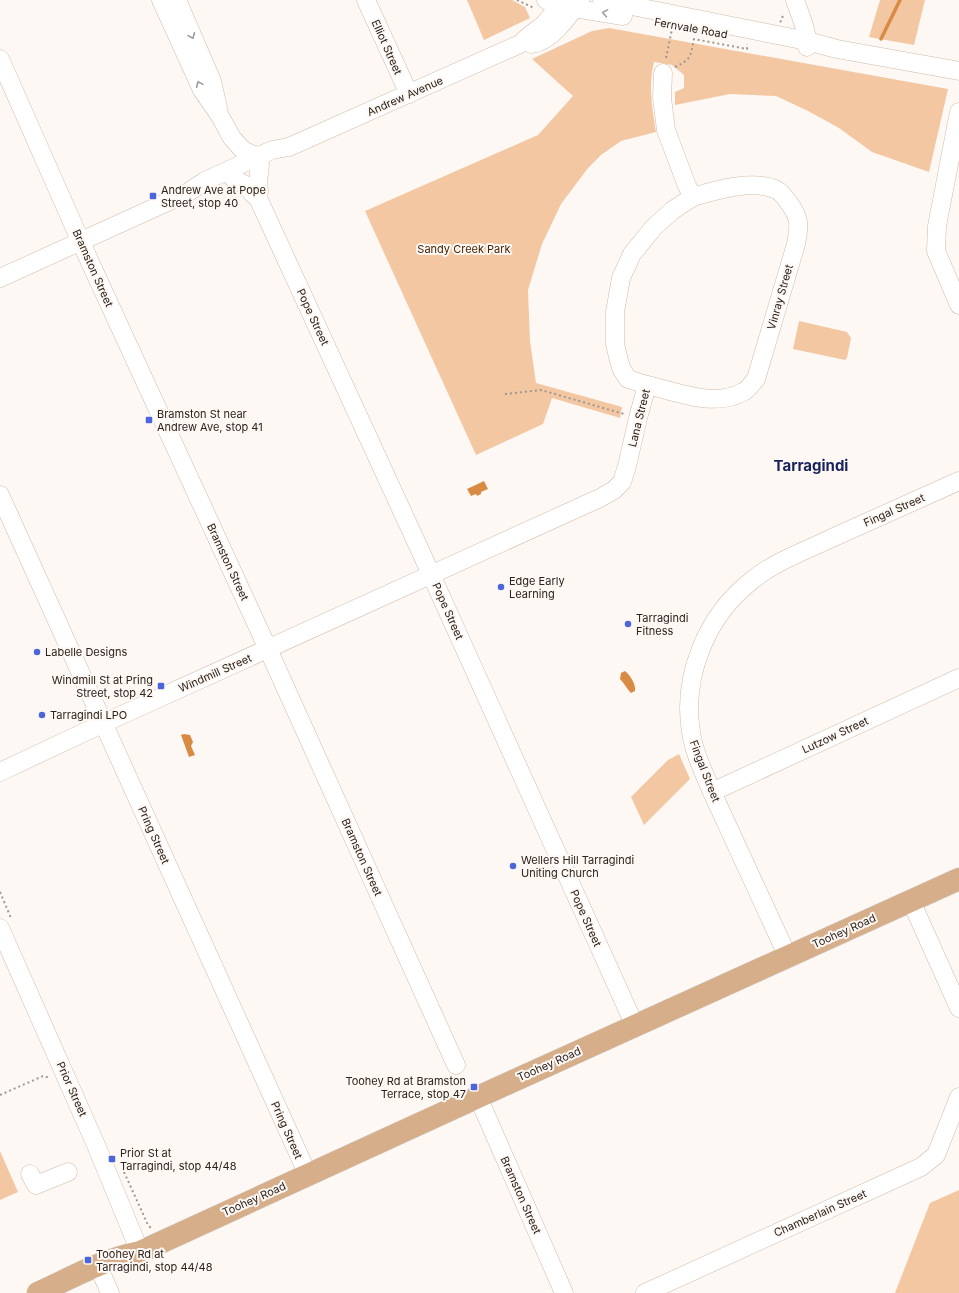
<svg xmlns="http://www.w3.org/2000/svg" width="959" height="1293" font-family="Inter,sans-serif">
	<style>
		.green { fill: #f4c7a3 }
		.water { fill: #d98b44 }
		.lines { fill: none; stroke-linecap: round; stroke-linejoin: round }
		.stream { stroke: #d98b44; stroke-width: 3.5 }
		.minor-casing { stroke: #d2baa7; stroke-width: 19 }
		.major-casing { stroke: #d5d3d1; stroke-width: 23 }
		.path { stroke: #9e9792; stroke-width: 2; stroke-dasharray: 2 3; stroke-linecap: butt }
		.minor { stroke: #fff; stroke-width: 18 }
		.major { stroke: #d6ae8a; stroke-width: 22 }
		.oneway { stroke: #a09c98 }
		.poi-dot { fill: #4d65da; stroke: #fdf8f4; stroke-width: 1.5 }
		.labels { text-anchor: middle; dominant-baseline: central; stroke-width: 4; stroke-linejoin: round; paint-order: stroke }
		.street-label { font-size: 11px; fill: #2b221b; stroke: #fdf8f4 }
		.poi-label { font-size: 11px; fill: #2b221b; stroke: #fdf8f4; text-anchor: start }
		.park-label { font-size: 11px; fill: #432405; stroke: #fdf8f4 }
		.district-label { font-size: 15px; font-weight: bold; fill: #18225a; stroke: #fdf8f4 }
	</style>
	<rect width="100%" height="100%" fill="#fdf8f4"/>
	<g class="green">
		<polygon points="467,0 512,0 525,7 530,18 484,40"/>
		<polygon points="880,0 925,0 914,45 869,37"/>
		<path d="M609,28L948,89L929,172L872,152L839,128L808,111L776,96L730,94L675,105V92L684,88V75L672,65L654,62C648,86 652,108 656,132L621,141L601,155L588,168L561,204L542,244L528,290L530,341L536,383L622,407L620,418L552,398L543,424L476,455L365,211L538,135L573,96L532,59L592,31Z"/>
		<polygon points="799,321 847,332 851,338 847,358 845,360 793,349"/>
		<polygon points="679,754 690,779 644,825 631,797 668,760"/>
		<polygon points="0,1151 18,1192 0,1200"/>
		<polygon points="959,1190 959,1293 895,1293 930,1203"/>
	</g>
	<g class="water">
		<polygon points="484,481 488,489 481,492 481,494 477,496 476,494 471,496 467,489"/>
		<path d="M625,671C630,675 636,684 635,691L631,693C627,689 624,683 620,679L621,673Z"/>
		<polygon points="184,734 190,735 193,742 191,746 195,755 189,757 181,735"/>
	</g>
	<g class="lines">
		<polyline class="stream" points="881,39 900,0"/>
		<defs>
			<g id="minor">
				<polyline points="161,0 202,90 220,116 232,138 243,150 251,154 259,156"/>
				<polyline points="177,0 212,81 218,108"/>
				<polyline points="366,0 409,94"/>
				<polyline points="546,0 574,8 623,16"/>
				<polyline points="602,0 807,41 837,49 959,71"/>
				<path d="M795,0C800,15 808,31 807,47"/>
				<path d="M531,44C551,42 569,16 580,0"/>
				<polyline points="0,59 84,249 268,649 456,1065"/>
				<polyline points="959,112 937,226 936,251 959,305"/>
				<polyline points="233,178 247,186 253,194 258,198 425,561 635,1026"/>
				<polyline points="258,198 259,191 258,182 260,165"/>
				<path d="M0,278L187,193L205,181L272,150L289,147L520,44C528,36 534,32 542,26C550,19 556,9 562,0"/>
				<path d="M647,385C678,392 714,408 743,392C748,390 752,383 756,379L796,244C797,238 799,229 798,223C798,218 795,213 793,209C789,203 783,193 777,190C754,179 716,190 693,197"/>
				<polyline points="0,495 308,1175"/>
				<polyline points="0,772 104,723 600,498 614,490 622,482 627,466 638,418 647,385 628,379 622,370 619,361 615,344 615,312 621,278 632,254 654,227 673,210 693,197 687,186 666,130 662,98 663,73"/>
				<polyline points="712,792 959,678"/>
				<polyline points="911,901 959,1008"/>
				<polyline points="0,928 96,1145 140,1252"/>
				<path d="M788,957L712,792C704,773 694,753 691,732C682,677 706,617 750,582C773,562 805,551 832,538C875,519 917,500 959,481"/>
				<polyline points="478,1097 564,1293"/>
				<polyline points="30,1174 36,1185 68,1172"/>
				<polyline points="103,1277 110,1293"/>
				<polyline points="645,1293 921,1167 936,1155 959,1097"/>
			</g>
			<path id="major" d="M38,1293C71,1278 104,1259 140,1252L478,1097L959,879"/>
		</defs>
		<use href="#minor" class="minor-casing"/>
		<use href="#major" class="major-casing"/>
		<g class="path">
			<polyline points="517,0 534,8"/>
			<polyline points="780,22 782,20 783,13"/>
			<polyline points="666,58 672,29"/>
			<path d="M675,67C692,59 690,57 694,39L747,49V44"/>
			<polyline points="505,394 541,390 624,414"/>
			<polyline points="0,892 11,918"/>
			<polyline points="0,1095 43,1076 50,1078"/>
			<polyline points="124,1172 148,1225 152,1229"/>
		</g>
		<use href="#minor" class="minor"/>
		<use href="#major" class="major"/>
	</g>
	<defs><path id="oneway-chevron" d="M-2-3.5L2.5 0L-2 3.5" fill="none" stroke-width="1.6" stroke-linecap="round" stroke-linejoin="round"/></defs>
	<g class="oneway">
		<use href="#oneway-chevron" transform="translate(605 13) rotate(-170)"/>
		<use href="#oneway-chevron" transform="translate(192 36) rotate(66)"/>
		<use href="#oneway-chevron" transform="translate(199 84) rotate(-114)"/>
	</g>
	<g class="poi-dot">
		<rect x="149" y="192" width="8" height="8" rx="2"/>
		<rect x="145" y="416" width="8" height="8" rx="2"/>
		<circle cx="501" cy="587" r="4"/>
		<circle cx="628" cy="624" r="4"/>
		<circle cx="37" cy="652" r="4"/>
		<rect x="157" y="682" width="8" height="8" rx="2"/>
		<circle cx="42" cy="715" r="4"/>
		<circle cx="513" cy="866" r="4"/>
		<rect x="470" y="1083" width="8" height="8" rx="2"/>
		<rect x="108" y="1155" width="8" height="8" rx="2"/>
		<rect x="84" y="1256" width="8" height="8" rx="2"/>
	</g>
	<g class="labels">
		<g class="street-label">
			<text transform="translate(691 28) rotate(10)">Fernvale Road</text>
			<text transform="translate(387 47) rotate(66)">Elliot Street</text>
			<text transform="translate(405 96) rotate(-24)">Andrew Avenue</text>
			<text transform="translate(93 268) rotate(66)">Bramston Street</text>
			<text transform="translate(780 297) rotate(-74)">Vinray Street</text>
			<text transform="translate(313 317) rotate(65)">Pope Street</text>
			<text transform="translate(639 418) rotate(-76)">Lana Street</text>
			<text transform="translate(894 510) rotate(-24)">Fingal Street</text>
			<text transform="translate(228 562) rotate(65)">Bramston Street</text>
			<text transform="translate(448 611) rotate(66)">Pope Street</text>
			<text transform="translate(215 673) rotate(-24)">Windmill Street</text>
			<text transform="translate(835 735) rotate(-25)">Lutzow Street</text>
			<text transform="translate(705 771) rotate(69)">Fingal Street</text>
			<text transform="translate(154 835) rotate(66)">Pring Street</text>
			<text transform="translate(362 857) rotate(66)">Bramston Street</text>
			<text transform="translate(586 918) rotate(66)">Pope Street</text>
			<text transform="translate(844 931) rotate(-24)">Toohey Road</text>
			<text transform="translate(549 1064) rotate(-24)">Toohey Road</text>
			<text transform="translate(72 1089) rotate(66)">Prior Street</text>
			<text transform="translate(287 1130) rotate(66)">Pring Street</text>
			<text transform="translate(521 1195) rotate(66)">Bramston Street</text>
			<text transform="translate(254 1199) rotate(-24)">Toohey Road</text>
			<text transform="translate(820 1213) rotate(-24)">Chamberlain Street</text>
		</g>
		<g class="poi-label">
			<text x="161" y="190">Andrew Ave at Pope<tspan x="161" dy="13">Street, stop 40</tspan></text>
			<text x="157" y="414">Bramston St near<tspan x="157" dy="13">Andrew Ave, stop 41</tspan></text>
			<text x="509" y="581">Edge Early<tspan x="509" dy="13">Learning</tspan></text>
			<text x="636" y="618">Tarragindi<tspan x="636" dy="13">Fitness</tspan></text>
			<text x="45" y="652">Labelle Designs</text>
			<text x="153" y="680" text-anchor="end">Windmill St at Pring<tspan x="153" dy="13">Street, stop 42</tspan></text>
			<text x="50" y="715">Tarragindi LPO</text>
			<text x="521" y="860">Wellers Hill Tarragindi<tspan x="521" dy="13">Uniting Church</tspan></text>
			<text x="466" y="1081" text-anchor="end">Toohey Rd at Bramston<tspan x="466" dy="13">Terrace, stop 47</tspan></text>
			<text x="120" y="1153">Prior St at<tspan x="120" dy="13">Tarragindi, stop 44/48</tspan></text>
			<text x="96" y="1254">Toohey Rd at<tspan x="96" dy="13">Tarragindi, stop 44/48</tspan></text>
		</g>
		<g class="park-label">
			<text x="464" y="249">Sandy Creek Park</text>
		</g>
		<g class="district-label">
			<text x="811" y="465">Tarragindi</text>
		</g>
	</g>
</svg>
